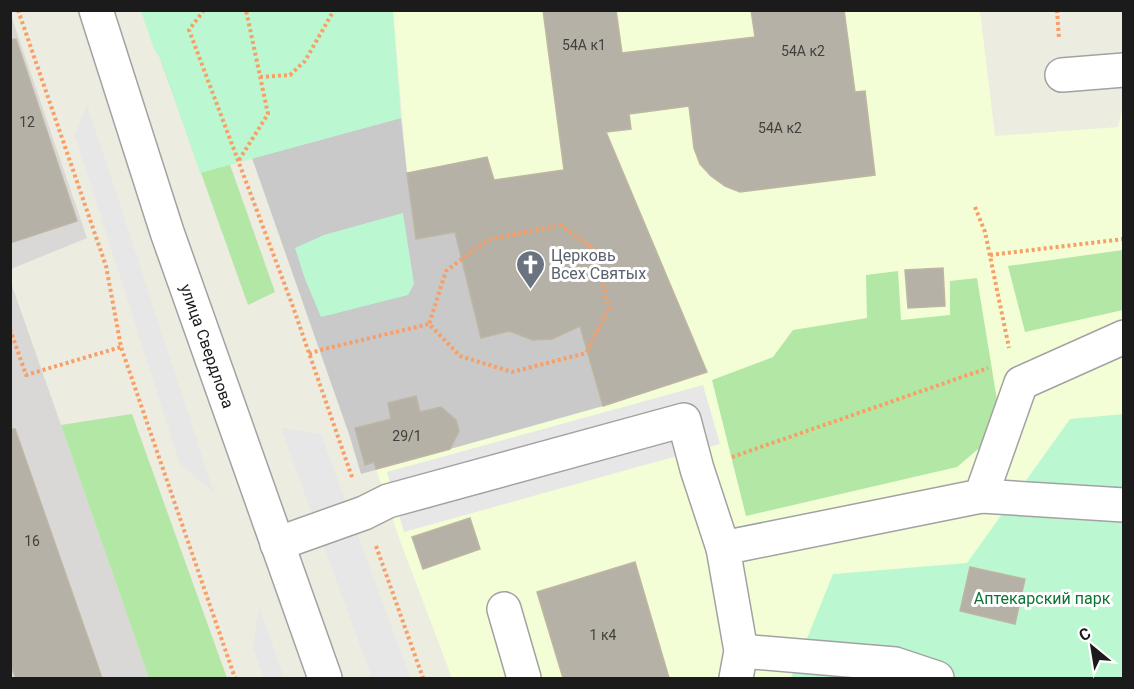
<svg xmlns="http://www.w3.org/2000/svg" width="1134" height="689" font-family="Roboto,sans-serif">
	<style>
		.residential { fill: #d9d8d7 }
		.education { fill: #f3fed7 }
		.religious { fill: #c9c9c9 }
		.grass { fill: #b3e7a5 }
		.park { fill: #bbf8d1 }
		.parking { fill: #e7e7e7 }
		.building { fill: #b6b1a6; stroke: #beb6a3; stroke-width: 1.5 }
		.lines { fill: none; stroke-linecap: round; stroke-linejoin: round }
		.minor-casing { stroke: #a2a2a2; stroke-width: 36 }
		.path { stroke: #f89e66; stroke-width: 4; stroke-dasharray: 3 3; stroke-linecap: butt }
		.minor { stroke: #fff; stroke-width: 33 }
		.labels { text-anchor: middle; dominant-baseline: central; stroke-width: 6; stroke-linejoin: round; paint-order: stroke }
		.number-label { font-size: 14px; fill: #42403e }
		.worship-label { font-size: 16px; fill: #5b616d; stroke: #fff; text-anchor: start }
		.street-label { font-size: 16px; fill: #1b1b1b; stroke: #fff }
		.park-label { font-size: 16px; fill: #0c7533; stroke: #fff }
	</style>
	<rect width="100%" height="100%" fill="#ecece0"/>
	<g class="residential">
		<polygon points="10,12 87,238 11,269 10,269"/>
		<polygon points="10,280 61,425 149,678 11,678"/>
	</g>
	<polygon class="education" points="393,11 980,11 995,136 1118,127 1123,106 1123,678 452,678 399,538 376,469 603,406 494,180 487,157 407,173"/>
	<polygon class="religious" points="401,118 407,173 487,157 494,180 619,162 707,372 603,406 361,474 350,437 252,158"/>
	<g class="grass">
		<polygon points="189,49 275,292 248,305 160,58"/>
		<polygon points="1123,250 1123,310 1025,332 1008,266"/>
		<polygon points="898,271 901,320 950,315 950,281 977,278 998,406 984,444 957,467 746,516 712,380 773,357 793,330 867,318 866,275"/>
		<polygon points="132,414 227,678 149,678 61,425"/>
	</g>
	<g class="park">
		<polygon points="141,11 393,11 401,118 200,173 162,62 153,46"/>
		<polygon points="403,213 414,284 408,295 321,317 305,279 295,248 324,235"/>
		<polygon points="1123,414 1123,678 791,678 833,574 967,563 1070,419"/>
	</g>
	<g class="parking">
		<polygon points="87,104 214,493 180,464 75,135"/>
		<polygon points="703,385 720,444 404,532 387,472"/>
		<polygon points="281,428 321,434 410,678 372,678"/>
		<polygon points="259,606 284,678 264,678 253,647"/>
	</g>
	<g class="building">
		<polygon points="543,10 616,10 622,53 755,37 751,10 844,10 855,92 865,91 875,175 740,192 725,186 711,176 700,164 694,148 689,106 629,114 631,129 606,132 707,372 603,406 580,326 552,339 533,340 509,331 481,338 455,232 416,239 407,173 487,157 494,180 564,170"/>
		<polygon points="16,39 77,221 10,243 10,40"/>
		<polygon points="943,268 945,306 908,308 905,270"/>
		<polygon points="416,396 420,412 441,407 456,420 459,431 450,449 376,469 374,462 365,465 355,428 391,419 388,403"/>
		<polygon points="10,429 15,429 102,678 16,678 10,664"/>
		<polygon points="470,518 480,549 423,569 412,537"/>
		<polygon points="635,562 669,678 563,678 537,592"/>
		<polygon points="970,567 1025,579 1015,624 960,611"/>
	</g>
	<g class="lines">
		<defs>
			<g id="minor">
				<path id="s1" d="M96,10L167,232L325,678"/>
				<polyline points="1062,75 1124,70"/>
				<polyline points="981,496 1124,505"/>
				<polyline points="277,544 364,513 388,501 684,420 697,469 723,548 981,496 1021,383 1124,337"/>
				<polyline points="723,548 741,651 736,678"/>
				<polyline points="504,609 524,678"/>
				<polyline points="741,651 895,664 937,678"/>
			</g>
		</defs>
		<use href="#minor" class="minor-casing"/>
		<g class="path">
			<polyline points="18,10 106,266 121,347 235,678"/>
			<polyline points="204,10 189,30 292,304 353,480"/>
			<polyline points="1057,10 1059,39"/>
			<polyline points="260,77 290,75 305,61 334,10"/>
			<polyline points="239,160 268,114 246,10"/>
			<polyline points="975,207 985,232 1009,348"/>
			<polyline points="990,255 1124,239"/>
			<polyline points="10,329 26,375 121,347"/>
			<polyline points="309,354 320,350 429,324 460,356 512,372 586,353 609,308 594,249 560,225 487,240 446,271 429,324"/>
			<polyline points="732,457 988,368"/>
			<polyline points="376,546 423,678"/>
		</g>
		<use href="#minor" class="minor"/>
	</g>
	<defs>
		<symbol id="church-pin" viewBox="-11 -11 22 30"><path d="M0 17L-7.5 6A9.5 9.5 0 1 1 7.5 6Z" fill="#6b7280" stroke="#fff"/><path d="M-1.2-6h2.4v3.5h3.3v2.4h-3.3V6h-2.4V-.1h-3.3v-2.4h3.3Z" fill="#fff"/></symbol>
	</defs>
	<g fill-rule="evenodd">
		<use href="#church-pin" x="514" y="248" width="33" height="45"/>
	</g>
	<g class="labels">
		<g class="number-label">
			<text x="584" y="45">54А к1</text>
			<text x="803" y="51">54А к2</text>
			<text x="27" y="122">12</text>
			<text x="780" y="128">54А к2</text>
			<text x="407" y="436">29/1</text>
			<text x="32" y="541">16</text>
			<text x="603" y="635">1 к4</text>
		</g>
		<g class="worship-label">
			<text x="551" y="255">Церковь<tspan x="551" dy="18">Всех Святых</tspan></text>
		</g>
		<g class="street-label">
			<text stroke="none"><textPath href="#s1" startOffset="354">улица Свердлова</textPath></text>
		</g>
		<g class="park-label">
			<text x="1042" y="598">Аптекарский парк</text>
		</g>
	</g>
	<rect width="1134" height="689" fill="none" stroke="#1b1b1b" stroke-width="24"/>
	<g transform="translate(1092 647) rotate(330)" stroke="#ffffff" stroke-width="4.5" paint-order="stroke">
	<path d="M0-4.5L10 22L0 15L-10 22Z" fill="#1b1b1b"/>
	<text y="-9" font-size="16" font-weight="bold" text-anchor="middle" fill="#1b1b1b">С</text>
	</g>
</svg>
